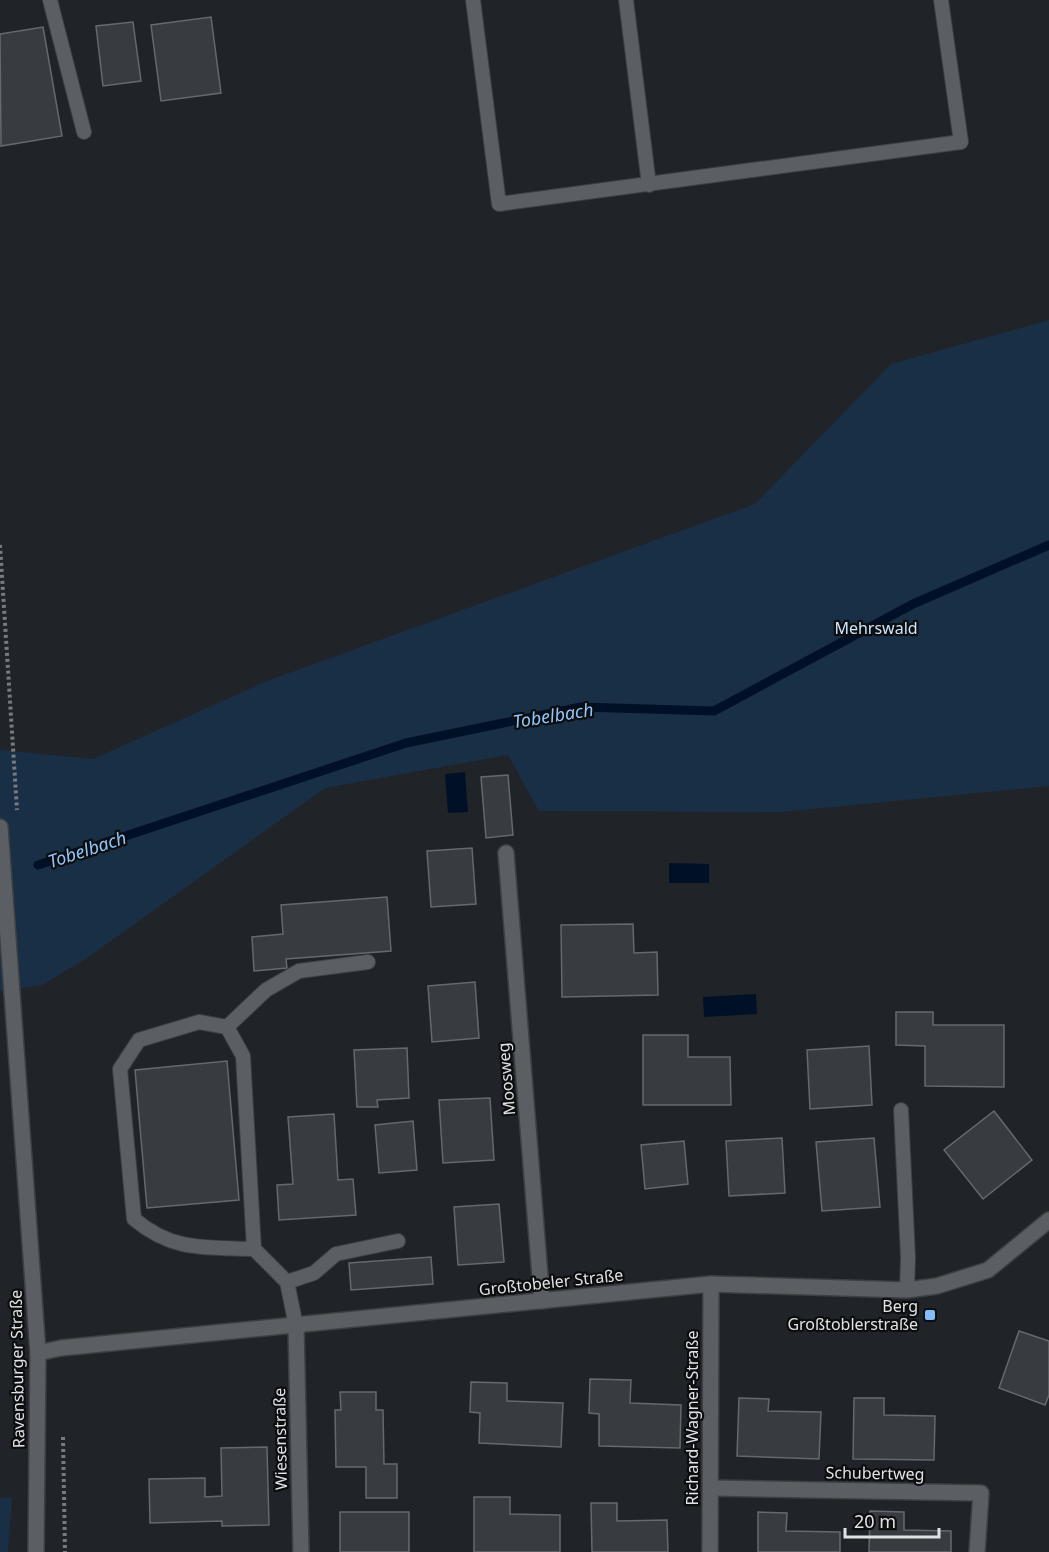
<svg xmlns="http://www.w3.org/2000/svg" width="1049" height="1552" font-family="'Noto Sans',sans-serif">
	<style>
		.green { fill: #192f45 }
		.water { fill: #001127 }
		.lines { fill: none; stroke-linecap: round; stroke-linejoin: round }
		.stream { stroke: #001127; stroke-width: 9 }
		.building { fill: #383c40; stroke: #64696d; stroke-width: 1.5 }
		.service-casing { stroke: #3d4043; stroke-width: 16 }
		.minor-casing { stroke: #3d4043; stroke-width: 18 }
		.secondary-casing { stroke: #3d4043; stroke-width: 18 }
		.path { stroke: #777a7e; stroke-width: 4; stroke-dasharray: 3 3; stroke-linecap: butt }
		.service { stroke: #5b5f64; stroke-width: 14 }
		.minor { stroke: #5b5f64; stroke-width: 15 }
		.secondary { stroke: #5b5f64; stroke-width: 15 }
		.poi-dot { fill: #81bdfa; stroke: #0b0d0f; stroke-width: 2 }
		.labels { text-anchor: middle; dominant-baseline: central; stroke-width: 4.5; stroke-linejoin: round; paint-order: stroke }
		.park-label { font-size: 16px; fill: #cfe5fc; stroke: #0b0d0f }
		.street-label { font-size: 16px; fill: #e0e2e5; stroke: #0b0d0f }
		.poi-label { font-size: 16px; fill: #e0e2e5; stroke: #0b0d0f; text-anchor: end }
		.water-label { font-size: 18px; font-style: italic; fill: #90c6fd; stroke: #0b0d0f }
	</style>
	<rect width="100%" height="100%" fill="#202428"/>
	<g class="green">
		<polygon points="1049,320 1049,786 782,812 539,811 508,755 325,788 87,958 42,985 0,991 0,750 93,759 267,681 755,504 891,364"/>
		<polygon points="0,1498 12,1498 8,1552 0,1552"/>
	</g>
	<g class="water">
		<polygon points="465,772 468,812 448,813 445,774"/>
		<polygon points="669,863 709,864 709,883 669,883"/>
		<polygon points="756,994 757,1014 704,1017 703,997"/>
	</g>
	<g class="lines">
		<polyline class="stream" points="38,865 406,743 581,707 714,711 913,604 1049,545"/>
	</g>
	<g class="building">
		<polygon points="211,17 221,93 161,101 151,25"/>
		<polygon points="133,22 141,81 103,86 96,26"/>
		<polygon points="43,27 62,136 1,146 0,34"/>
		<polygon points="508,775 513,835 486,838 481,777"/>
		<polygon points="472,848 476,904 431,907 427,851"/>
		<polygon points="387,897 391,951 286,959 287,968 254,971 252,937 283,934 281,905"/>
		<polygon points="633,924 634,953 657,952 658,995 562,997 561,925"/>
		<polygon points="475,982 479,1038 432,1042 428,986"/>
		<polygon points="896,1012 933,1012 933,1025 1004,1025 1004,1087 925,1086 925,1046 896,1045"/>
		<polygon points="643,1035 688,1035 688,1057 730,1057 731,1105 643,1105"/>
		<polygon points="869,1046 872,1105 810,1109 807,1050"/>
		<polygon points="407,1048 409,1098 377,1100 378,1107 357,1107 354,1050"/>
		<polygon points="227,1061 239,1200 147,1208 135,1070"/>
		<polygon points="490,1098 494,1160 443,1163 439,1100"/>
		<polygon points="994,1111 1032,1160 983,1199 944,1150"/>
		<polygon points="334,1114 338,1180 353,1179 356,1215 279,1220 277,1185 293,1184 288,1117"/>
		<polygon points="413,1121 417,1170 379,1173 375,1125"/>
		<polygon points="782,1138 785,1193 729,1196 726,1141"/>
		<polygon points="874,1138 880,1207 822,1211 816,1142"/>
		<polygon points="684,1141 688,1184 645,1189 641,1145"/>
		<polygon points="499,1204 504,1262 458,1265 454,1207"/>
		<polygon points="431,1257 433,1284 351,1290 349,1263"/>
		<polygon points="1019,1331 1049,1341 1049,1395 1045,1405 999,1388"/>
		<polygon points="590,1379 631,1380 630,1403 681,1405 680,1448 599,1446 599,1414 589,1413"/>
		<polygon points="471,1382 507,1383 507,1401 563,1403 561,1447 479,1443 480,1413 470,1412"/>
		<polygon points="340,1392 376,1392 376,1410 383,1410 384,1464 397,1464 397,1498 366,1498 366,1467 336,1467 335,1410 341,1410"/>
		<polygon points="739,1398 769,1399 768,1411 821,1412 819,1459 737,1456"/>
		<polygon points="854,1398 884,1398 884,1415 935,1416 934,1460 853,1459"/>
		<polygon points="267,1447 269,1525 222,1526 222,1521 150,1523 149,1479 205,1478 205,1497 222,1496 221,1448"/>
		<polygon points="474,1497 510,1497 510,1514 560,1515 560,1552 474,1552"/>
		<polygon points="591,1503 617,1503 617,1521 667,1520 668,1552 592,1552"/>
		<polygon points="870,1511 904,1512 904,1530 951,1531 951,1552 869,1552"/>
		<rect x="340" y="1512" width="69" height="40"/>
		<polygon points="758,1512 787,1513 786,1531 840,1532 840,1552 758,1552"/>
	</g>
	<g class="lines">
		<defs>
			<g id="service">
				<polyline points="50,0 84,132"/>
				<polyline points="473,0 499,204 961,142 941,0"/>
				<polyline points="626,0 649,185"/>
				<polyline points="227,1027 266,990 299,971 368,962"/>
				<polyline points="901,1110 908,1257 907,1290"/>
				<path d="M254,1249C206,1247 173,1252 134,1219L120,1069L139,1040L199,1022L227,1027L243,1056L254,1249L287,1282L296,1326"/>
				<polyline points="287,1282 314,1273 336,1254 398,1241"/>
			</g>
			<g id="minor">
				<polyline points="506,853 542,1301"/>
				<polyline points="296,1326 301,1552"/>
				<polyline points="38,1353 61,1348 711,1284 907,1290 937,1286 988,1270 1049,1220"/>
				<polyline points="711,1488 981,1493 977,1552"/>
				<polyline points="710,1552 711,1284"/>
			</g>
			<polyline id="secondary" points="0,827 38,1353 36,1552"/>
		</defs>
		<use href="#service" class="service-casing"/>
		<use href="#minor" class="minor-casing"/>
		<use href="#secondary" class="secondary-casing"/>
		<g class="path">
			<polyline points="0,545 17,810"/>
			<polyline points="63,1437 65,1552"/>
		</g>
		<use href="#service" class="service"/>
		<use href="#minor" class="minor"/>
		<use href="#secondary" class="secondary"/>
	</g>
	<rect class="poi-dot" x="924" y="1309" width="12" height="12" rx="3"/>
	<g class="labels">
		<g class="park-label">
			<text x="876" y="628">Mehrswald</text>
		</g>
		<g class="street-label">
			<text transform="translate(506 1079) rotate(-95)">Moosweg</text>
			<text transform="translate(551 1282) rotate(-6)">Großtobeler Straße</text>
			<text transform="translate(17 1369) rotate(-91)">Ravensburger Straße</text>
			<text transform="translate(692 1418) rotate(-90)">Richard-Wagner-Straße</text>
			<text transform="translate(280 1439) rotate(-91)">Wiesenstraße</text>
			<text transform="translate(875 1473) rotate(1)">Schubertweg</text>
		</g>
		<g class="poi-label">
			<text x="918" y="1306">Berg<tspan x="918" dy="18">Großtoblerstraße</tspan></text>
		</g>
		<g class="water-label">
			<text transform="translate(553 715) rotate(-9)">Tobelbach</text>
			<text transform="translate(87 849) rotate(-18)">Tobelbach</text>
		</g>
	</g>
	<path d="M845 1528v9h94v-9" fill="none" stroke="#e0e2e5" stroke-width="3"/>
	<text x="854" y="1528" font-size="18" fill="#e0e2e5" stroke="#0b0d0f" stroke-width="4.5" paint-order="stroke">20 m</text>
</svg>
